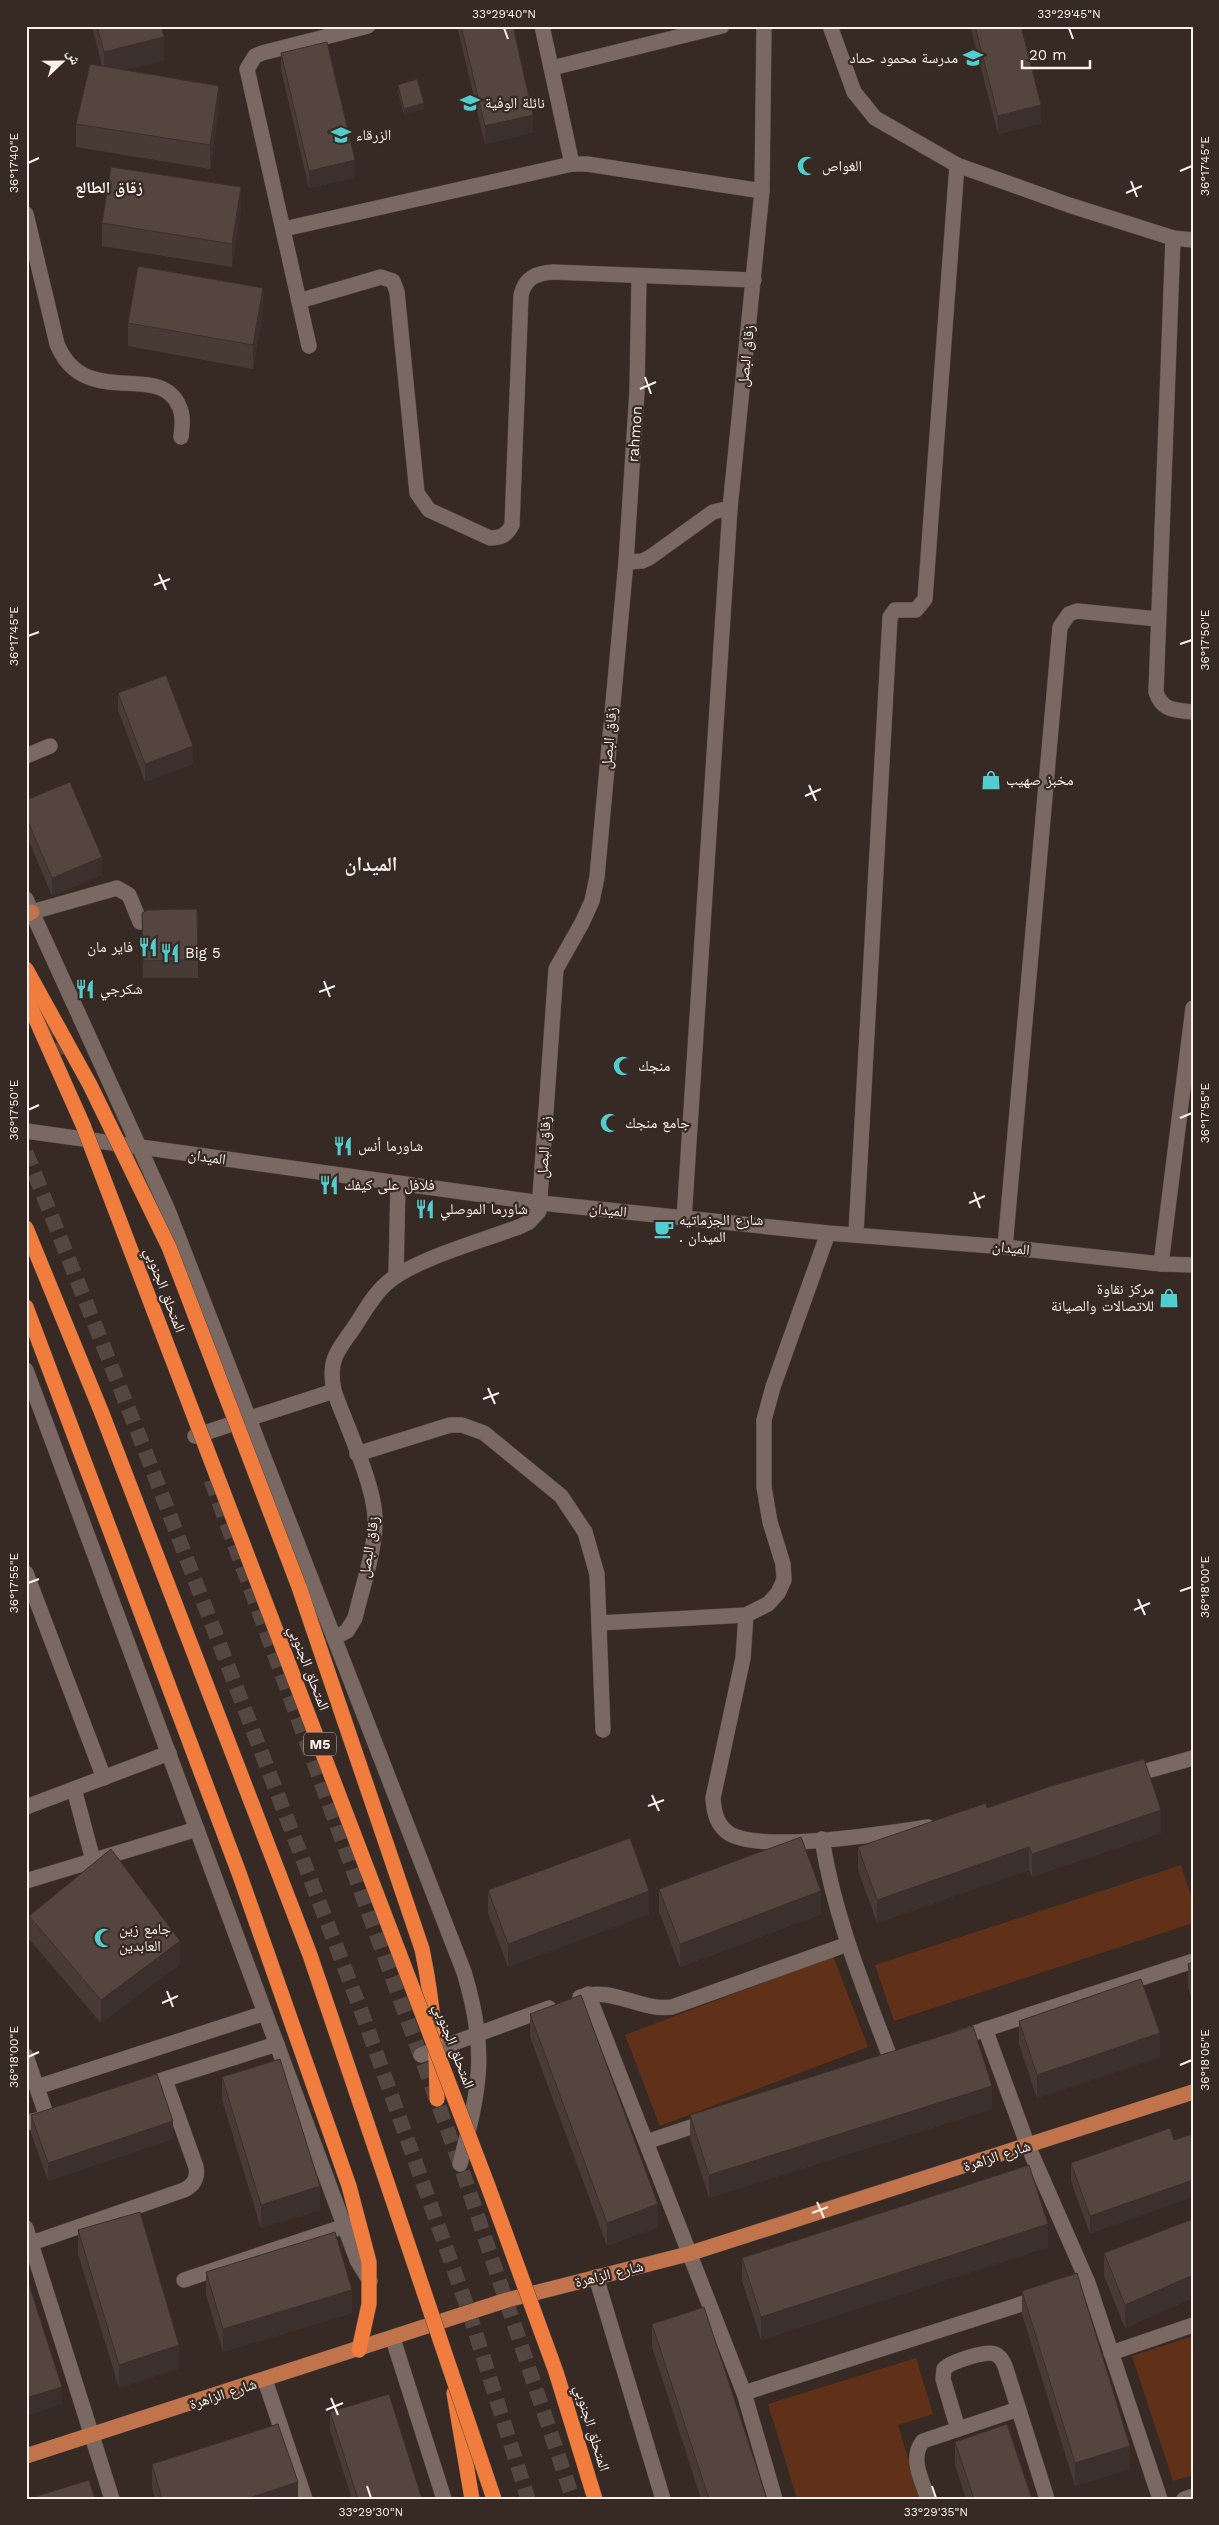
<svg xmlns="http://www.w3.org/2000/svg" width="1219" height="2525" font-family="'Work Sans','Noto Naskh Arabic',sans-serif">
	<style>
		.green { fill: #603118 }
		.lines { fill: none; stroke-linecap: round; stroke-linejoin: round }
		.major-tunnel { stroke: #544741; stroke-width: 15; stroke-dasharray: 15 8; stroke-linecap: butt }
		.minor-casing { stroke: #534842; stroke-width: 16 }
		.major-casing { stroke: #534842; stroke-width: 16 }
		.highway-casing { stroke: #534842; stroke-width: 16 }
		.minor { stroke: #7a6962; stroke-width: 15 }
		.major { stroke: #c1744c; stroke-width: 15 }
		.highway { stroke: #f07c3d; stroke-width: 15 }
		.highway-bridge-casing { stroke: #534842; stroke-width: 16; stroke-linecap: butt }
		.highway-bridge { stroke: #f07c3d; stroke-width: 15 }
		.wall { fill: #483b35 }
		.shaded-wall { fill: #3b302b }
		.building { fill: #54453e; stroke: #3b302b }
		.ticks { fill: none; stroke: #faf1ec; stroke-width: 2 }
		.labels { text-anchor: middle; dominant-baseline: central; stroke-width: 4.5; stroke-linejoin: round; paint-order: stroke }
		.shield { fill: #372923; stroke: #c0b5b0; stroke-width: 1 }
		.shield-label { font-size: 14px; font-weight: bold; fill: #faf1ec }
		.poi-label { font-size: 15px; fill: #faf1ec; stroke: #372923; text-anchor: start }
		.street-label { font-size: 15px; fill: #faf1ec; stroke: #372923 }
		.neighbourhood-label { font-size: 16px; font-weight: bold; fill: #faf1ec; stroke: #372923 }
		.district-label { font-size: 20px; font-weight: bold; fill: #faf1ec; stroke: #372923 }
		.neatline { fill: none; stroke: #faf1ec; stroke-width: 2 }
		.ticks-label { font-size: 12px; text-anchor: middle; fill: #faf1ec }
	</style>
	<rect width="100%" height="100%" fill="#372923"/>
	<g class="green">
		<polygon points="1181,1865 1193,1902 1193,1923 894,2021 875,1965"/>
		<polygon points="833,1956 868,2047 660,2126 625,2035"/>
		<polygon points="1193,2336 1193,2475 1173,2481 1132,2356"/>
		<polygon points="916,2358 933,2414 898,2425 920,2499 797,2499 768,2404"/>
	</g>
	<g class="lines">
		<g class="major-tunnel">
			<polyline points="37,1001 59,1056"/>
			<polyline points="26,1152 140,1438 362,2013 469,2312 528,2499"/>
			<polyline points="211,1480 460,2164 573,2499"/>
		</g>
		<defs>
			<g id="minor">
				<polyline points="542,26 572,164"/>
				<polyline points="830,26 854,92 875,118 957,165 1069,205 1173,238 1193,240"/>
				<polyline points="552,68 722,26"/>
				<path d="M26,214L57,344C84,411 159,360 179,406C184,416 182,427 181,437"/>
				<polyline points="284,229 572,164 587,164 762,191"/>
				<path d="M1173,238L1156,692C1162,711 1175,710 1193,712"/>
				<path d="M299,301L381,277L393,281L397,292L417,493L429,510L490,538C501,538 507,535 512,525L521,295C525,278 536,273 553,272L754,280"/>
				<polyline points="309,346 247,69 255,56 262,53 368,26"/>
				<polyline points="626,562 642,561 649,558 713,512 730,508"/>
				<polyline points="26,756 50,746"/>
				<path d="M26,899L167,1208L464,1972C488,2051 480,2087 460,2164"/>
				<polyline points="32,912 117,888 129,895 140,922"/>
				<polyline points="26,1131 541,1203 828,1233 1005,1247 1161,1264 1193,1265"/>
				<polyline points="684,1219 730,508 762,191 764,26"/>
				<polyline points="856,1233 890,617 895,610 916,610 925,599 957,165"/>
				<polyline points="1005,1247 1060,627 1069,614 1077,611 1158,619"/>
				<polyline points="1161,1264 1193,1008"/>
				<polyline points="396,1276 398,1183"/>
				<polyline points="26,1370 357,2260 370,2281"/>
				<polyline points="195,1436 334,1391"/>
				<polyline points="357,1454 450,1425 462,1425 484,1433 561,1496 585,1532 597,1574 603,1730"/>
				<polyline points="26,1573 104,1778"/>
				<path d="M746,1615L743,1658L713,1798C714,1813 717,1826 730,1834C764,1853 887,1833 928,1827"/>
				<polyline points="599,1623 746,1615 768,1604 778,1593 784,1580 783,1564 770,1522 764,1487 764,1420 773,1387 828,1233"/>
				<path d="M334,1638L347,1631L355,1618C362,1588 375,1552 375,1521C376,1488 346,1425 334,1391C328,1362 336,1352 353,1329C363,1314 373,1295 387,1283C414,1259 485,1240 521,1226L529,1222L539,1211L556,969L582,923L592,901L597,877L626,562L637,391L639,276"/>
				<polyline points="1129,1776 1193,1758"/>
				<polyline points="74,1789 93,1860"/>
				<polyline points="26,1807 169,1753"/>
				<path d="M822,1839C834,1916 864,1988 891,2060"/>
				<polyline points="26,1881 197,1829"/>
				<polyline points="588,1994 744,2393 775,2499"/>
				<path d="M580,1997C612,1986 639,2011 672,2007L848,1944"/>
				<polyline points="985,2029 1028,2146 1088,2283 1160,2499"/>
				<polyline points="956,2039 1193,1961"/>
				<polyline points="421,2055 549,2008"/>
				<polyline points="26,2056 47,2117"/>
				<polyline points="156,2082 277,2044"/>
				<polyline points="37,2087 265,2013"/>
				<polyline points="26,2123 51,2116"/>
				<polyline points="646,2142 709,2121"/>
				<polyline points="26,2228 112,2499"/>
				<path d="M26,2245L184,2190C194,2185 198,2178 196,2167L165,2080"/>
				<polyline points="596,2277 663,2499"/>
				<polyline points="184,2280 345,2226"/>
				<polyline points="393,2339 444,2499"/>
				<polyline points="1111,2353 1193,2325"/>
				<polyline points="265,2380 305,2499"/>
				<polyline points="744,2393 1040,2298"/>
				<path d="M958,2429L943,2379L944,2369C950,2362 986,2350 995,2354C1000,2356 1003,2361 1005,2366L1047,2499"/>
				<path d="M928,2499C922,2480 909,2458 923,2441L1018,2409"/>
				<polyline points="1184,2499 1193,2496"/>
			</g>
			<g id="major">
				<polyline points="26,915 32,912"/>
				<polyline points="26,2456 507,2300 688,2254 1193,2092"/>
			</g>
			<g id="highway">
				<polyline points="26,1307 239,1873 349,2186 369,2262 369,2304 359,2350"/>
				<path d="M299,1587L422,1949C433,2001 437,2046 437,2099"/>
				<polyline points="454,2393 472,2499"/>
			</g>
		</defs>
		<use href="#minor" class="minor-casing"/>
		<use href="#major" class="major-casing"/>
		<use href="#highway" class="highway-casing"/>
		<use href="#minor" class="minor"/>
		<use href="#major" class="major"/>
		<use href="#highway" class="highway"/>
		<defs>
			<g id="highway-bridge">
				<polyline points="26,969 90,1085 169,1247 299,1587"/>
				<polyline points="26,997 83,1125 488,2186 556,2372 595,2499"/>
				<polyline points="26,1228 101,1411 310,1955 494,2499"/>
			</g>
		</defs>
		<use href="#highway-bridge" class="highway-bridge-casing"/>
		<use href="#highway-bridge" class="highway-bridge"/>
	</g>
	<g class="wall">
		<polygon points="92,26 161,26 164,60 124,70 219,109 210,169 76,147 76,124 102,66"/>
		<polygon points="457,26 513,26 533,132 485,144"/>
		<polygon points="970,26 1021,26 1041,123 998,134"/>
		<polygon points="281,53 355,178 309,188 281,70"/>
		<polygon points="398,85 424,109 404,115 398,91"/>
		<polygon points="241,210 232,267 102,246 102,223"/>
		<polygon points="263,311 253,369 128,346 128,323"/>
		<polygon points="118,693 193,764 145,782 118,710"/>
		<polygon points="26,800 102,875 52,896 26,834"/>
		<polygon points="142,913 198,960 198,978 143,978"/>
		<polygon points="987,1808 1161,1833 1032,1877 1029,1870 877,1923 858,1870 858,1847"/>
		<polygon points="659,1889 821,1914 680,1967 659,1912"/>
		<polygon points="488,1890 649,1914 508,1967 488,1913"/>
		<polygon points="29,1916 180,1964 101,2023 29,1939"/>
		<polygon points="1193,1962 1193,2003 1188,1987 1188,1964"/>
		<polygon points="530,2014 658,2227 607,2246 530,2037"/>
		<polygon points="1019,2021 1160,2057 1037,2098 1019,2044"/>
		<polygon points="222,2077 320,2210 261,2228 222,2100"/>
		<polygon points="992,2109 709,2198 690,2138 690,2115"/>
		<polygon points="31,2115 173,2139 48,2181 31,2133"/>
		<polygon points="1170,2128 1090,2234 1071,2181 1071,2163"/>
		<polygon points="1193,2219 1193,2298 1125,2328 1104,2276 1104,2253"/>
		<polygon points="78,2230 179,2368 119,2388 78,2254"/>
		<polygon points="1048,2247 761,2340 742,2281 742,2258"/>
		<polygon points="206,2272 352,2313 223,2352 206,2295"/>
		<polygon points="1022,2291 1130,2469 1075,2486 1022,2314"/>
		<polygon points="652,2324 767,2499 701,2499 652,2347"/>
		<polygon points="330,2412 422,2499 352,2499 330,2430"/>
		<polygon points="955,2442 1032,2499 966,2499 955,2465"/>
		<polygon points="152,2464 298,2499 155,2499 152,2487"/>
	</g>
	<g class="shaded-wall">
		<polygon points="164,37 164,60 104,75 104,52"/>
		<polygon points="219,86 219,109 210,169 210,145"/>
		<polygon points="424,103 424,109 404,115 404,109"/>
		<polygon points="1041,105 1041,123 998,134 998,116"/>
		<polygon points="533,115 533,132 485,144 485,126"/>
		<polygon points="355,160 355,178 309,188 309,171"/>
		<polygon points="241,187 241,210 232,267 232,244"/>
		<polygon points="263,288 263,311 253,369 253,345"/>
		<polygon points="193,746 193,764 145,782 145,764"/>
		<polygon points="102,857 102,875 52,896 52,878"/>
		<polygon points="1161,1810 1161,1833 1032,1877 1032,1854"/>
		<polygon points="1029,1847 1029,1870 877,1923 877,1900"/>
		<polygon points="649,1891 649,1914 508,1967 508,1944"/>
		<polygon points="821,1891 821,1914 680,1967 680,1944"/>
		<polygon points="180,1941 180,1964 101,2023 101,2000"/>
		<polygon points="1160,2033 1160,2057 1037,2098 1037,2075"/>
		<polygon points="992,2086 992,2109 709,2198 709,2175"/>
		<polygon points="173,2121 173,2139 48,2181 48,2163"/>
		<polygon points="1193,2180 1193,2197 1090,2234 1090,2216"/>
		<polygon points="320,2186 320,2210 261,2228 261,2205"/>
		<polygon points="658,2204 658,2227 607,2246 607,2223"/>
		<polygon points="1048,2224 1048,2247 761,2340 761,2317"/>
		<polygon points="1193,2275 1193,2298 1125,2328 1125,2305"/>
		<polygon points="352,2290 352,2313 223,2352 223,2329"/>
		<polygon points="179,2345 179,2368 119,2388 119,2365"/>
		<polygon points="62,2387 62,2404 26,2416 26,2398"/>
		<polygon points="1130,2446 1130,2469 1075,2486 1075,2463"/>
		<polygon points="298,2482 298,2499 246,2499"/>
	</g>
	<g class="building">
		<polygon points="97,26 161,26 164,37 104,52"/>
		<polygon points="461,26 513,26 533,115 485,126"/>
		<polygon points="975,26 1021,26 1041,105 998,116"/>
		<polygon points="327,42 355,160 309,171 281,53"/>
		<polygon points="90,64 219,86 210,145 76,124"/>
		<polygon points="417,79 424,103 404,109 398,85"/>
		<polygon points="111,167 241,187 232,244 102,223"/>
		<polygon points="138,266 263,288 253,345 128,323"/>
		<polygon points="166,675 193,746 145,764 118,693"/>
		<polygon points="70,782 102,857 52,878 26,817 26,800"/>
		<polygon points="197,909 198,960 143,961 142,913 148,910"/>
		<polygon points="1144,1759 1161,1810 1032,1854 1029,1847 877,1900 858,1847 986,1803 987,1808 1051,1786"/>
		<polygon points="801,1837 821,1891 680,1944 659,1889"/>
		<polygon points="630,1838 649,1891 508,1944 488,1890"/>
		<polygon points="111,1849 180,1941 101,2000 29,1916"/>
		<polygon points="1193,1962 1193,1980 1188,1964"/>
		<polygon points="1141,1979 1160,2033 1037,2075 1019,2021"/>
		<polygon points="581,1995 658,2204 607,2223 530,2014"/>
		<polygon points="973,2026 992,2086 709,2175 690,2115"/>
		<polygon points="280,2059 320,2186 261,2205 222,2077"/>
		<polygon points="157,2074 173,2121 48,2163 31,2115"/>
		<polygon points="1170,2128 1174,2140 1193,2134 1193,2180 1090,2216 1071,2163"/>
		<polygon points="1029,2165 1048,2224 761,2317 742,2258"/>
		<polygon points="140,2212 179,2345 119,2365 78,2230"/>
		<polygon points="1193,2219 1193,2275 1125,2305 1104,2253"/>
		<polygon points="335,2232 352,2290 223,2329 206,2272"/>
		<polygon points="1077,2273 1130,2446 1075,2463 1022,2291"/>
		<polygon points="26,2275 62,2387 26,2398"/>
		<polygon points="704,2307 767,2499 709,2499 652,2324"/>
		<polygon points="389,2394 422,2499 358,2499 330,2412"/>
		<polygon points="278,2424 298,2482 246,2499 162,2499 152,2464"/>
		<polygon points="1007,2424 1032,2499 974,2499 955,2442"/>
		<polygon points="89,2480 95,2499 31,2499 31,2498"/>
	</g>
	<path class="ticks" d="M504,28L508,39M1069,28L1073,39M28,163L39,158M1180,171L1192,166M1131,181L1137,197M1126,193L1142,186M645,377L651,394M640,389L656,382M159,574L166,590M154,585L170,579M28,636L39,632M1180,644L1192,640M809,785L816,801M805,796L821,789M324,981L330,997M319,992L335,986M28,1110L39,1105M1180,1118L1192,1113M974,1192L980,1208M969,1203L985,1196M488,1388L495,1404M483,1399L499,1393M28,1583L39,1579M1180,1591L1192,1587M1138,1599L1145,1615M1134,1610L1150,1603M652,1795L659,1811M648,1806L664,1800M167,1991L173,2007M162,2003L178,1996M28,2057L39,2052M1180,2065L1192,2060M817,2202L824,2218M812,2213L828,2207M331,2398L338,2415M326,2410L343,2403M367,2486L371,2498M932,2486L936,2498"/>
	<defs>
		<symbol id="school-bare" viewBox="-9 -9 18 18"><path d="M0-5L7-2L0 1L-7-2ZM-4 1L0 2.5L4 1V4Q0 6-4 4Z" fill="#52cdce" stroke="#372923" stroke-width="2.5" paint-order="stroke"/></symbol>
		<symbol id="mosque-bare" viewBox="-9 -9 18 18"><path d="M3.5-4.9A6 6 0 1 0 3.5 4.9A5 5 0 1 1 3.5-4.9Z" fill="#52cdce" stroke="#372923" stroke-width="2.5" paint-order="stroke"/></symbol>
		<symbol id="shop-bare" viewBox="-9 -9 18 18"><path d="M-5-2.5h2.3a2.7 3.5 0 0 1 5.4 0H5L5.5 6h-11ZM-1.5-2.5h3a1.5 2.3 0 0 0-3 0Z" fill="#52cdce" stroke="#372923" stroke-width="2.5" paint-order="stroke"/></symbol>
		<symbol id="restaurant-bare" viewBox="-9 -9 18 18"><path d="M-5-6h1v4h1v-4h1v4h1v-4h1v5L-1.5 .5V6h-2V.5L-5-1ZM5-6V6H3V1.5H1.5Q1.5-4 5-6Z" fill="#52cdce" stroke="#372923" stroke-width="2.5" paint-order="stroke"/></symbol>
		<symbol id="cafe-bare" viewBox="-9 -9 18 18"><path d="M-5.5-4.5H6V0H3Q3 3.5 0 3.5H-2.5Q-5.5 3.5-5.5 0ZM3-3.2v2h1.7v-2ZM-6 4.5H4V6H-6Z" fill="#52cdce" stroke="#372923" stroke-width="2.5" paint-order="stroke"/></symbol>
	</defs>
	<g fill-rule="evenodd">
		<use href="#school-bare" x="959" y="44" width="28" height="28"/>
		<use href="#school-bare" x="456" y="89" width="28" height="28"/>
		<use href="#school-bare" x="327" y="121" width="28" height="28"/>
		<use href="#mosque-bare" x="793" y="152" width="28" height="28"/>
		<use href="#shop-bare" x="977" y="766" width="28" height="28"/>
		<use href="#restaurant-bare" x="134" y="933" width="28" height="28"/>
		<use href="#restaurant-bare" x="156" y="939" width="28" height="28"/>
		<use href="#restaurant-bare" x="71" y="975" width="28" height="28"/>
		<use href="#mosque-bare" x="609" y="1052" width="28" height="28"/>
		<use href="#mosque-bare" x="596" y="1109" width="28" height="28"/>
		<use href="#restaurant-bare" x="329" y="1132" width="28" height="28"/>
		<use href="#restaurant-bare" x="315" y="1171" width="28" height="28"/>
		<use href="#restaurant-bare" x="411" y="1195" width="28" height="28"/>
		<use href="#cafe-bare" x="650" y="1215" width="28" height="28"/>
		<use href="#shop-bare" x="1155" y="1284" width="28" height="28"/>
		<use href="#mosque-bare" x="90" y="1924" width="28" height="28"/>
	</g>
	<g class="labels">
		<rect class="shield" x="304" y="1732.5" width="32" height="23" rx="4"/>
		<g class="shield-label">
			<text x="320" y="1744">M5</text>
		</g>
		<g class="poi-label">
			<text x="958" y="58" text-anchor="end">مدرسة محمود حماد</text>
			<text x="485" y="103">نائلة الوفية</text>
			<text x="356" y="135">الزرقاء</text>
			<text x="822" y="166">الغواص</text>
			<text x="1006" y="780">مخبز صهيب</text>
			<text x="133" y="947" text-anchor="end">فاير مان</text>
			<text x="185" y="953">Big 5</text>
			<text x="100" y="989">شكرجي</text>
			<text x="638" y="1066">منجك</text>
			<text x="625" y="1123">جامع منجك</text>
			<text x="358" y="1146">شاورما أنس</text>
			<text x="344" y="1185">فلافل على كيفك</text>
			<text x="440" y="1209">شاورما الموصلي</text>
			<text x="679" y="1220">شارع الجزماتيه<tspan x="679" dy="17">. الميدان</tspan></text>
			<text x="1154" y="1289" text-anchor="end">مركز نقاوة<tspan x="1154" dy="17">للاتصالات والصيانة</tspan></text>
			<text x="119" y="1929">جامع زين<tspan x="119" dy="17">العابدين</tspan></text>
		</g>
		<g class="street-label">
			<text transform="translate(746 356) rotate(-84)">زقاق البصل</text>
			<text transform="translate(635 434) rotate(-86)">rahmon</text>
			<text transform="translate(609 738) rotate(-85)">زقاق البصل</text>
			<text transform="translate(544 1147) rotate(-87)">زقاق البصل</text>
			<text transform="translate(207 1157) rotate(8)">الميدان</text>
			<text transform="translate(608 1210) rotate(6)">الميدان</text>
			<text transform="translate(1011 1248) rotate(6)">الميدان</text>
			<text transform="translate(165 1290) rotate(69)">المتحلق الجنوبي</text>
			<text transform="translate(369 1547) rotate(-81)">زقاق البصل</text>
			<text transform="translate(309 1668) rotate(69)">المتحلق الجنوبي</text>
			<text transform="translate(454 2046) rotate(69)">المتحلق الجنوبي</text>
			<text transform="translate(997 2156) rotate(-18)">شارع الزاهرة</text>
			<text transform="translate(609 2274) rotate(-14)">شارع الزاهرة</text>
			<text transform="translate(223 2394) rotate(-18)">شارع الزاهرة</text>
			<text transform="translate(592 2428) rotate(73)">المتحلق الجنوبي</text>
		</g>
		<g class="neighbourhood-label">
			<text x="109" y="187">زقاق الطالع</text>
		</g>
		<g class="district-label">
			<text x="371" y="864">الميدان</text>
		</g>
	</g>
	<rect width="1219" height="2525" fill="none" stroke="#372923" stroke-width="55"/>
	<g transform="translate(62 62) rotate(68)" stroke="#372923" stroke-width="4" paint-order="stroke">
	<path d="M0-4L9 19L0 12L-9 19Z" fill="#faf1ec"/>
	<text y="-8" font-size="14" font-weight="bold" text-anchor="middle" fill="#faf1ec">ش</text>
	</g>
	<path d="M1022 60v8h68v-8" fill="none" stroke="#faf1ec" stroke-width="2.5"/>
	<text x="1029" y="60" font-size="15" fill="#faf1ec" stroke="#372923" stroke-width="4" paint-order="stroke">20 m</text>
	<rect x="28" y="28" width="1164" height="2470" class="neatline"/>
	<g class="ticks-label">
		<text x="504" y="18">33°29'40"N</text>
		<text x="1069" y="18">33°29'45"N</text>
		<text transform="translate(14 163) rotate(-90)" y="4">36°17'40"E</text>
		<text transform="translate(1205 166) rotate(-90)" y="4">36°17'45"E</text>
		<text transform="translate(14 636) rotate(-90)" y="4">36°17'45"E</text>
		<text transform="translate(1205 640) rotate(-90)" y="4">36°17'50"E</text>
		<text transform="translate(14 1110) rotate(-90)" y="4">36°17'50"E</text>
		<text transform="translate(1205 1113) rotate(-90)" y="4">36°17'55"E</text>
		<text transform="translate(14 1583) rotate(-90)" y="4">36°17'55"E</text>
		<text transform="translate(1205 1587) rotate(-90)" y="4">36°18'00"E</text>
		<text transform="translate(14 2057) rotate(-90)" y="4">36°18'00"E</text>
		<text transform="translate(1205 2060) rotate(-90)" y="4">36°18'05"E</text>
		<text x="371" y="2516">33°29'30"N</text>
		<text x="936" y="2516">33°29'35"N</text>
	</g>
</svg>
